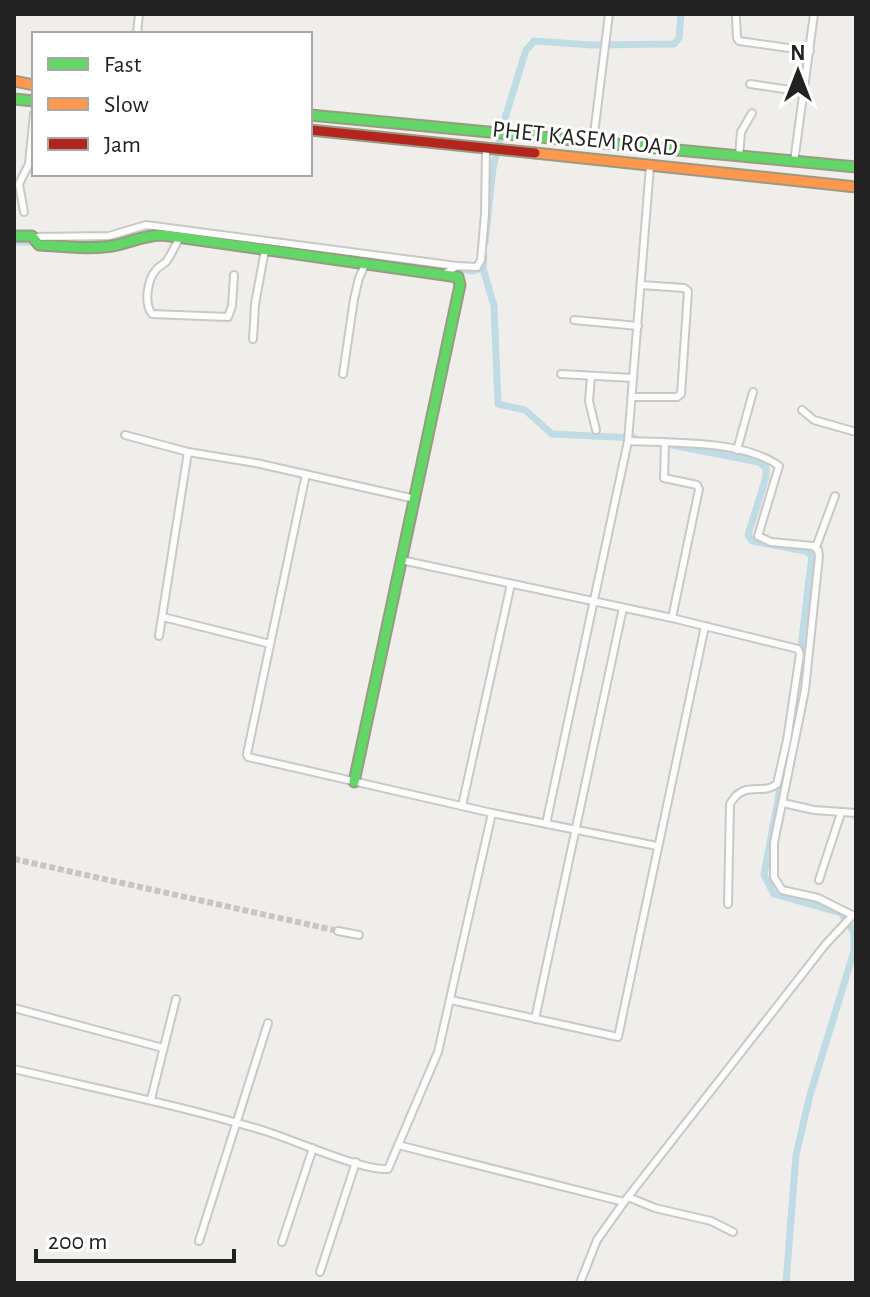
<svg xmlns="http://www.w3.org/2000/svg" width="870" height="1297" font-family="'Alegreya Sans',sans-serif">
	<style>
		.lines { fill: none; stroke-linecap: round; stroke-linejoin: round }
		.canal { stroke: #bfdbe3; stroke-width: 7 }
		.street-tunnel { stroke: #c7c5c3; stroke-width: 6; stroke-dasharray: 6 3; stroke-linecap: butt }
		.street-casing { stroke: #c9c8c7; stroke-width: 10 }
		.fast-casing { stroke: #999a82; stroke-width: 13 }
		.slow-casing { stroke: #999a82; stroke-width: 13 }
		.jam-casing { stroke: #999a82; stroke-width: 13 }
		.street { stroke: #fdfcfc; stroke-width: 6 }
		.fast { stroke: #63d668; stroke-width: 9 }
		.slow { stroke: #ff974d; stroke-width: 9 }
		.jam { stroke: #b3261e; stroke-width: 9 }
		.labels { text-anchor: middle; dominant-baseline: central; stroke-width: 6; stroke-linejoin: round; paint-order: stroke }
		.street-label { font-size: 24px; fill: #222; stroke: #fff }
	</style>
	<rect width="100%" height="100%" fill="#f0eeeb"/>
	<g class="lines">
		<g class="canal">
			<polyline points="239,240 473,271 483,268"/>
			<polyline points="14,242 106,241 142,229 167,230"/>
			<polyline points="485,243 493,168 506,115 526,50 534,41 592,45 674,44 679,38 681,14"/>
			<polyline points="484,255 483,268 494,306 498,404 525,410 552,434 634,438"/>
			<polyline points="661,443 759,462 766,468 766,477 748,535 752,541 805,551 812,555 800,655"/>
			<polyline points="786,1283 796,1155 810,1095 854,951 854,932 841,913 774,894 764,875 788,746"/>
		</g>
		<polyline class="street-tunnel" points="14,859 338,931"/>
		<defs>
			<g id="street">
				<polyline points="736,17 737,38 739,41 810,51"/>
				<polyline points="137,34 139,14"/>
				<polyline points="750,84 804,92"/>
				<polyline points="593,142 609,14"/>
				<polyline points="739,156 741,132 752,113"/>
				<polyline points="794,162 814,14"/>
				<polyline points="24,212 19,184 29,164 34,114"/>
				<polyline points="34,237 109,236 146,225 457,266"/>
				<path d="M180,238C174,246 172,254 166,262C165,263 157,268 156,270C147,280 144,304 152,314L228,317L232,306L234,275"/>
				<polyline points="446,273 457,266 477,267 481,260 485,214 486,149"/>
				<polyline points="574,320 638,326"/>
				<polyline points="253,339 255,304 265,250"/>
				<polyline points="343,374 354,299 359,278 365,265"/>
				<polyline points="561,374 633,378"/>
				<polyline points="591,377 589,401 596,430"/>
				<polyline points="632,397 677,397 681,394 688,291 684,288 641,285"/>
				<polyline points="802,410 814,420 856,432"/>
				<polyline points="125,435 188,452 256,463 415,499"/>
				<path d="M628,441C671,443 744,440 779,466L758,536L771,542L813,546L818,550L819,556L805,690L774,843V877L782,890L818,898L852,915"/>
				<polyline points="665,443 664,478 697,485 699,489 672,618"/>
				<polyline points="737,450 753,392"/>
				<polyline points="306,474 247,754 248,757 492,813 657,846"/>
				<polyline points="816,547 835,496"/>
				<path d="M401,560L672,618L798,649L800,654L787,740L777,784C762,796 744,779 730,804L728,904"/>
				<polyline points="163,617 270,644"/>
				<polyline points="159,636 188,452"/>
				<polyline points="783,803 814,810 856,813"/>
				<polyline points="462,806 511,584"/>
				<polyline points="546,824 628,441 650,166"/>
				<polyline points="819,880 841,813"/>
				<polyline points="338,931 359,935"/>
				<polyline points="451,1000 618,1037 705,626"/>
				<polyline points="14,1008 163,1048"/>
				<polyline points="535,1019 623,608"/>
				<path d="M14,1069C98,1089 182,1106 265,1131C294,1140 362,1171 388,1169L438,1052L492,813"/>
				<polyline points="151,1099 176,999"/>
				<polyline points="398,1145 624,1202"/>
				<polyline points="628,1197 655,1208 711,1221 733,1232"/>
				<polyline points="199,1241 268,1023"/>
				<polyline points="282,1242 313,1148"/>
				<polyline points="320,1272 356,1162"/>
				<polyline points="580,1283 597,1240 624,1202 825,945 853,915"/>
			</g>
			<g id="fast">
				<polyline points="14,99 34,101"/>
				<polyline points="310,115 856,167"/>
				<path d="M14,236H32L39,245C63,246 88,250 112,246C129,243 144,235 163,235L458,277L460,285L354,782"/>
			</g>
			<g id="slow">
				<polyline points="14,81 34,85"/>
				<polyline points="535,153 856,187"/>
			</g>
			<polyline id="jam" points="310,130 535,153"/>
		</defs>
		<use href="#street" class="street-casing"/>
		<use href="#fast" class="fast-casing"/>
		<use href="#slow" class="slow-casing"/>
		<use href="#jam" class="jam-casing"/>
		<use href="#street" class="street"/>
		<use href="#fast" class="fast"/>
		<use href="#slow" class="slow"/>
		<use href="#jam" class="jam"/>
	</g>
	<g class="labels">
		<g class="street-label">
			<text transform="translate(585 139) rotate(6)">PHET KASEM ROAD</text>
		</g>
	</g>
	<rect width="870" height="1297" fill="none" stroke="#222222" stroke-width="32"/>
	<rect x="32" y="32" width="280" height="144" fill="#ffffff" stroke="#a7a7a7" stroke-width="2"/>
	<rect x="48" y="58" width="40" height="12" fill="#63d668" stroke="#a7a7a7" stroke-width="2"/>
	<text x="104" y="72" font-size="24" fill="#222222">Fast</text>
	<rect x="48" y="98" width="40" height="12" fill="#ff974d" stroke="#a7a7a7" stroke-width="2"/>
	<text x="104" y="112" font-size="24" fill="#222222">Slow</text>
	<rect x="48" y="138" width="40" height="12" fill="#b3261e" stroke="#a7a7a7" stroke-width="2"/>
	<text x="104" y="152" font-size="24" fill="#222222">Jam</text>
	<g transform="translate(798 72)" stroke="#ffffff" stroke-width="6" paint-order="stroke">
	<path d="M0-6L14 30L0 20L-14 30Z" fill="#222222"/>
	<text y="-12" font-size="22" font-weight="bold" text-anchor="middle" fill="#222222">N</text>
	</g>
	<path d="M36 1249v12h198v-12" fill="none" stroke="#222222" stroke-width="4"/>
	<text x="48" y="1249" font-size="24" fill="#222222" stroke="#ffffff" stroke-width="6" paint-order="stroke">200 m</text>
</svg>
